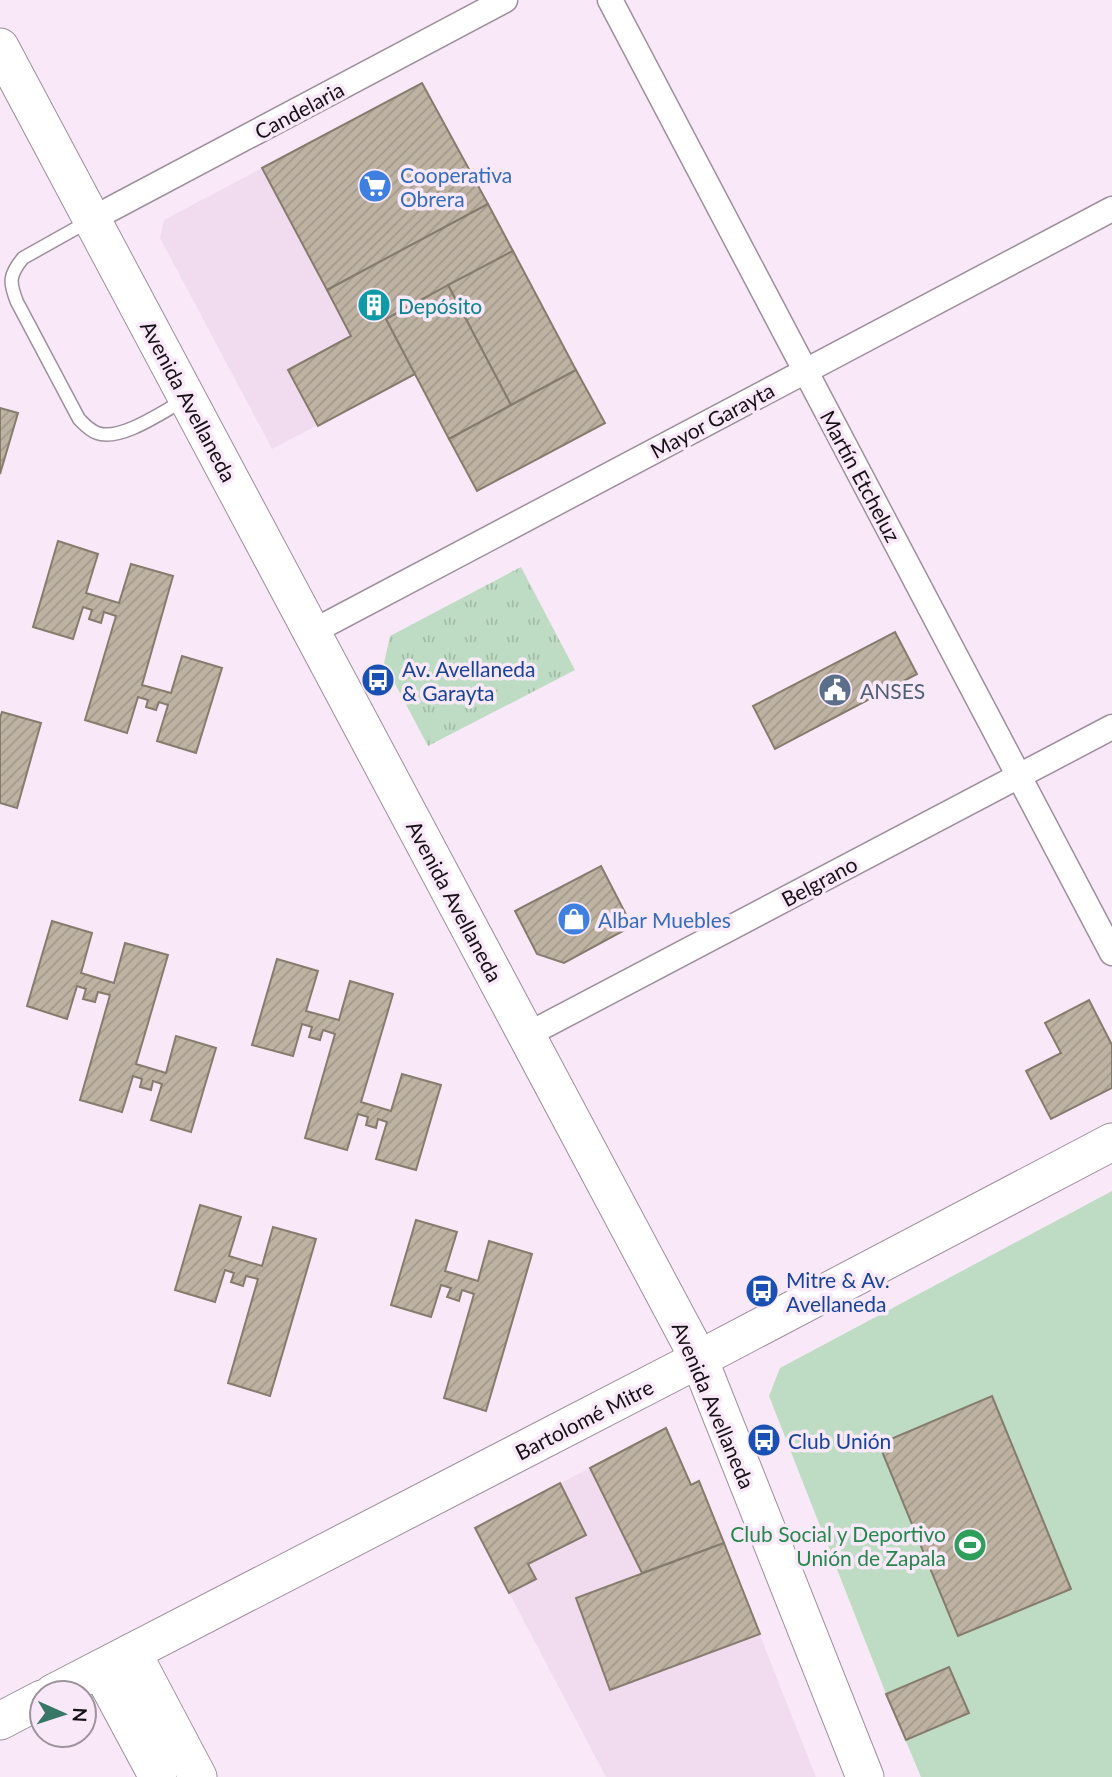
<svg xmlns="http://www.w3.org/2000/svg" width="1112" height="1777" font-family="Lato,sans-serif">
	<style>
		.built { fill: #f1dbef }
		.grass { fill: url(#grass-tufts) }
		.park { fill: #bedcc3 }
		.building { fill: url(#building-hatch); stroke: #867c6d; stroke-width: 2 }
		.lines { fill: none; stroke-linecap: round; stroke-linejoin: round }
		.lane-casing { stroke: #9e8f9c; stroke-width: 15 }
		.street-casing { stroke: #9e8f9c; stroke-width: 27 }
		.secondary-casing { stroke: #9e8f9c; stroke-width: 39 }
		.lane { stroke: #fff; stroke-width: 12 }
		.street { stroke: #fff; stroke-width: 24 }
		.secondary { stroke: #fff; stroke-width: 37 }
		.labels { text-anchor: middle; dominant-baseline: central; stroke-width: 7; stroke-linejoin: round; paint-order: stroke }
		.street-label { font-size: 21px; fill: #151015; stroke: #f9e9f8 }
		.shop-label { font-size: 21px; fill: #366cbe; stroke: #f9e9f8; text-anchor: start }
		.culture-label { font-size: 21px; fill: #0d838f; stroke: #f9e9f8; text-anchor: start }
		.transit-label { font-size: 21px; fill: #164399; stroke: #f9e9f8; text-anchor: start }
		.service-label { font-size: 21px; fill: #4e5e75; stroke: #f9e9f8; text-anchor: start }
		.leisure-label { font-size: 21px; fill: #27864d; stroke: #f9e9f8; text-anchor: end }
	</style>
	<defs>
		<pattern id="grass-tufts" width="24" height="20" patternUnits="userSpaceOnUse" patternTransform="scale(1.75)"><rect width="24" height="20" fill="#bedcc3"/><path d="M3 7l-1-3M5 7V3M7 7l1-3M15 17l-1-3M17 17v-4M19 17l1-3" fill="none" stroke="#a2bca7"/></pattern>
		<pattern id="building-hatch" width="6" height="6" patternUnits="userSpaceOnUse" patternTransform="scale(1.75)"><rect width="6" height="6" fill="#beb3a3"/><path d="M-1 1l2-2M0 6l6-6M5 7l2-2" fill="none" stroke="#a2998b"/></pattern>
	</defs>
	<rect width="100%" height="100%" fill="#f9e9f8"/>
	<g class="built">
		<polygon points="422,83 513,251 386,319 415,374 272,449 160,238 164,220"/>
		<polygon points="666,1428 691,1484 699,1481 816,1777 606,1777 475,1528"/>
	</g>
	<polygon class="grass" points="521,567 575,670 428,746 384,663 390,636"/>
	<polygon class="park" points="1112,1191 1112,1777 921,1777 886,1694 769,1396 780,1368"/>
	<g class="building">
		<polygon points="422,83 488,204 327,290 262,168"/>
		<polygon points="488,204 513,251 386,319 415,374 318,426 288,370 351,336 327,290"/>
		<polygon points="513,251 576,370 511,405 448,285"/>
		<polygon points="448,285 511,405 449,439 386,319"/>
		<polygon points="576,370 605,423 477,491 449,439"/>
		<polygon points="0,408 18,413 0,474"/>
		<polygon points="58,541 98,554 86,593 119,603 131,564 173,576 142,685 171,693 182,656 222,668 196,753 157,741 168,705 159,702 156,710 146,707 148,700 138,697 127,733 85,720 116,616 104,612 101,623 89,619 92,610 83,607 73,639 33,627"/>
		<polygon points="895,632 917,674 775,749 753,706"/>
		<polygon points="2,712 41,723 17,808 0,803 0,718"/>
		<polygon points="601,866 632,926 564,963 537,954 515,911"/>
		<polygon points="52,921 92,933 81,973 114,983 125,943 168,955 136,1064 166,1073 176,1036 216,1048 191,1132 151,1120 162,1084 153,1081 151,1090 140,1087 142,1079 133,1076 122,1112 80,1100 110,995 98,992 95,1002 83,999 86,989 77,986 67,1019 27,1006"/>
		<polygon points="277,959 318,971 306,1011 339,1020 350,981 393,994 361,1102 391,1111 402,1074 441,1085 416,1170 376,1159 387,1122 378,1119 376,1128 366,1125 368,1117 358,1114 347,1150 305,1138 335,1034 323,1030 320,1040 309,1037 312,1027 302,1024 293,1056 252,1045"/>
		<polygon points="1089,1000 1112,1045 1112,1088 1051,1119 1026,1071 1061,1053 1045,1023"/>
		<polygon points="200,1205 241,1217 229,1256 262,1266 273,1227 316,1239 270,1396 228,1383 258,1279 246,1276 243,1286 231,1282 234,1273 225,1270 215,1302 175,1290"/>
		<polygon points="416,1220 457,1232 445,1271 478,1281 489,1241 532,1254 486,1411 444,1398 474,1294 462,1290 459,1301 447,1297 451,1288 441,1285 431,1317 391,1305"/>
		<polygon points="992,1396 1071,1589 958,1636 879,1444"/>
		<polygon points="666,1428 691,1485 699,1481 724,1543 642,1573 590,1468"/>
		<polygon points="560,1483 586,1535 528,1564 536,1579 509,1593 475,1528"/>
		<polygon points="724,1543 760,1634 610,1690 576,1598"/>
		<polygon points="949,1667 969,1713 906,1740 886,1694"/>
	</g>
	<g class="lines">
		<defs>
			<path id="lane" d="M89,221L23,258C9,275 9,282 17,302L79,419C85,425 89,430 97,433C121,442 165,410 186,399"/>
			<g id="street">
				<polyline points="610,0 1112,953"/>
				<polyline points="92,219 505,0"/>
				<polyline points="312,632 1112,209"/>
				<polyline points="527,1035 1112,727"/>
			</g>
			<g id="secondary">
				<polyline points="0,47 699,1359 865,1777"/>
				<polyline points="132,1652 198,1777"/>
				<polyline points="100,1669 158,1777"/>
				<polyline points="53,1693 699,1359 1112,1142"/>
				<polyline points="0,1721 42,1699"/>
			</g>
		</defs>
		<use href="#lane" class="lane-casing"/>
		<use href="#street" class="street-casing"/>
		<use href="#secondary" class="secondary-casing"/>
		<use href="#lane" class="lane"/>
		<use href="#street" class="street"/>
		<use href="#secondary" class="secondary"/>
	</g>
	<defs>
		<symbol id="supermarket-disc" viewBox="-11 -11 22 22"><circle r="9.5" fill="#3f7fe0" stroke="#f9e9f8"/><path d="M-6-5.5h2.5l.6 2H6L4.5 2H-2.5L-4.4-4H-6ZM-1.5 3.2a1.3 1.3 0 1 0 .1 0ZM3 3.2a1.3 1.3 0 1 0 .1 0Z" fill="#fff"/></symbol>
		<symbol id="building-disc" viewBox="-11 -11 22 22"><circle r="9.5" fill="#0f9aa8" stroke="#f9e9f8"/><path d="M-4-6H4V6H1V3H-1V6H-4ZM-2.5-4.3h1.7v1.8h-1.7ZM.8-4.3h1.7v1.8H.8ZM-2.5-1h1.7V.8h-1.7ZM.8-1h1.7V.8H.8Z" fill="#fff"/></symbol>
		<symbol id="bus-disc" viewBox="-11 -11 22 22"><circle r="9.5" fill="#1a4fb4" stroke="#f9e9f8"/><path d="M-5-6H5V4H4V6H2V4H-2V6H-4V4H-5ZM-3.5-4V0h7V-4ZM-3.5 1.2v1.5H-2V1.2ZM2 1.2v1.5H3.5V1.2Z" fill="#fff"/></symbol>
		<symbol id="civic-disc" viewBox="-11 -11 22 22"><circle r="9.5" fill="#5c6f8a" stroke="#f9e9f8"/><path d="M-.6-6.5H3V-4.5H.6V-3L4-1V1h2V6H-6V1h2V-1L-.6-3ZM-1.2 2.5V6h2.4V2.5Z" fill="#fff"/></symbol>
		<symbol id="shop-disc" viewBox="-11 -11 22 22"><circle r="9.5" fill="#3f7fe0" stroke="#f9e9f8"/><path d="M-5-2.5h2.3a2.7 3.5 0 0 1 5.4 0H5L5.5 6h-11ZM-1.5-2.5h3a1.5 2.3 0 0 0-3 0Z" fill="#fff"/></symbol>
		<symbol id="stadium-disc" viewBox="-11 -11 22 22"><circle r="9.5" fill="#2e9e5b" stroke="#f9e9f8"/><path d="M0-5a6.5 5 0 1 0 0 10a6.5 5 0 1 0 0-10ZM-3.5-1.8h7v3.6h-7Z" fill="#fff"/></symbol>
	</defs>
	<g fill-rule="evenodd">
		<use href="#supermarket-disc" x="356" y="167" width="38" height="38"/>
		<use href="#building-disc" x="355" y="286" width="38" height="38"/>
		<use href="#bus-disc" x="359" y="661" width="38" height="38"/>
		<use href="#civic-disc" x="816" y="671" width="38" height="38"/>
		<use href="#shop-disc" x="555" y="900" width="38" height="38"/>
		<use href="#bus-disc" x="743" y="1272" width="38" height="38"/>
		<use href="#bus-disc" x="745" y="1421" width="38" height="38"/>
		<use href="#stadium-disc" x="951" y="1526" width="38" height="38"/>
	</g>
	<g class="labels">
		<g class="street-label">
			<text transform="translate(299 110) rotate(-28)">Candelaria</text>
			<text transform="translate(189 401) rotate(62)">Avenida Avellaneda</text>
			<text transform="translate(712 420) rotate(-28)">Mayor Garayta</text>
			<text transform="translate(861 476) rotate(62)">Martín Etcheluz</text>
			<text transform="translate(819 881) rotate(-28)">Belgrano</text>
			<text transform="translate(455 901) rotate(62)">Avenida Avellaneda</text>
			<text transform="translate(714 1405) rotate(67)">Avenida Avellaneda</text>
			<text transform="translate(584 1419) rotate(-27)">Bartolomé Mitre</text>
		</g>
		<g class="shop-label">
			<text x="400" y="174">Cooperativa<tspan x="400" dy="24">Obrera</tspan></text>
			<text x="598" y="919">Albar Muebles</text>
		</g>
		<g class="culture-label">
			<text x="398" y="305">Depósito</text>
		</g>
		<g class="transit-label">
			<text x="402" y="668">Av. Avellaneda<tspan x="402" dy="24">&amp; Garayta</tspan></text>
			<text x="786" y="1279">Mitre &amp; Av.<tspan x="786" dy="24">Avellaneda</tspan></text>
			<text x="788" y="1440">Club Unión</text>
		</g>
		<g class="service-label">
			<text x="860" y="690">ANSES</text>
		</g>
		<g class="leisure-label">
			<text x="946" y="1533">Club Social y Deportivo<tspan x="946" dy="24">Unión de Zapala</tspan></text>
		</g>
	</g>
	<g transform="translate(63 1714) rotate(93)"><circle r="33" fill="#f9e9f8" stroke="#9e929d" stroke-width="2"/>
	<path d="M0-5L12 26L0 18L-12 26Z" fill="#387765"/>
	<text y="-10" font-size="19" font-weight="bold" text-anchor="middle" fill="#151015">N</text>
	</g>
</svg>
